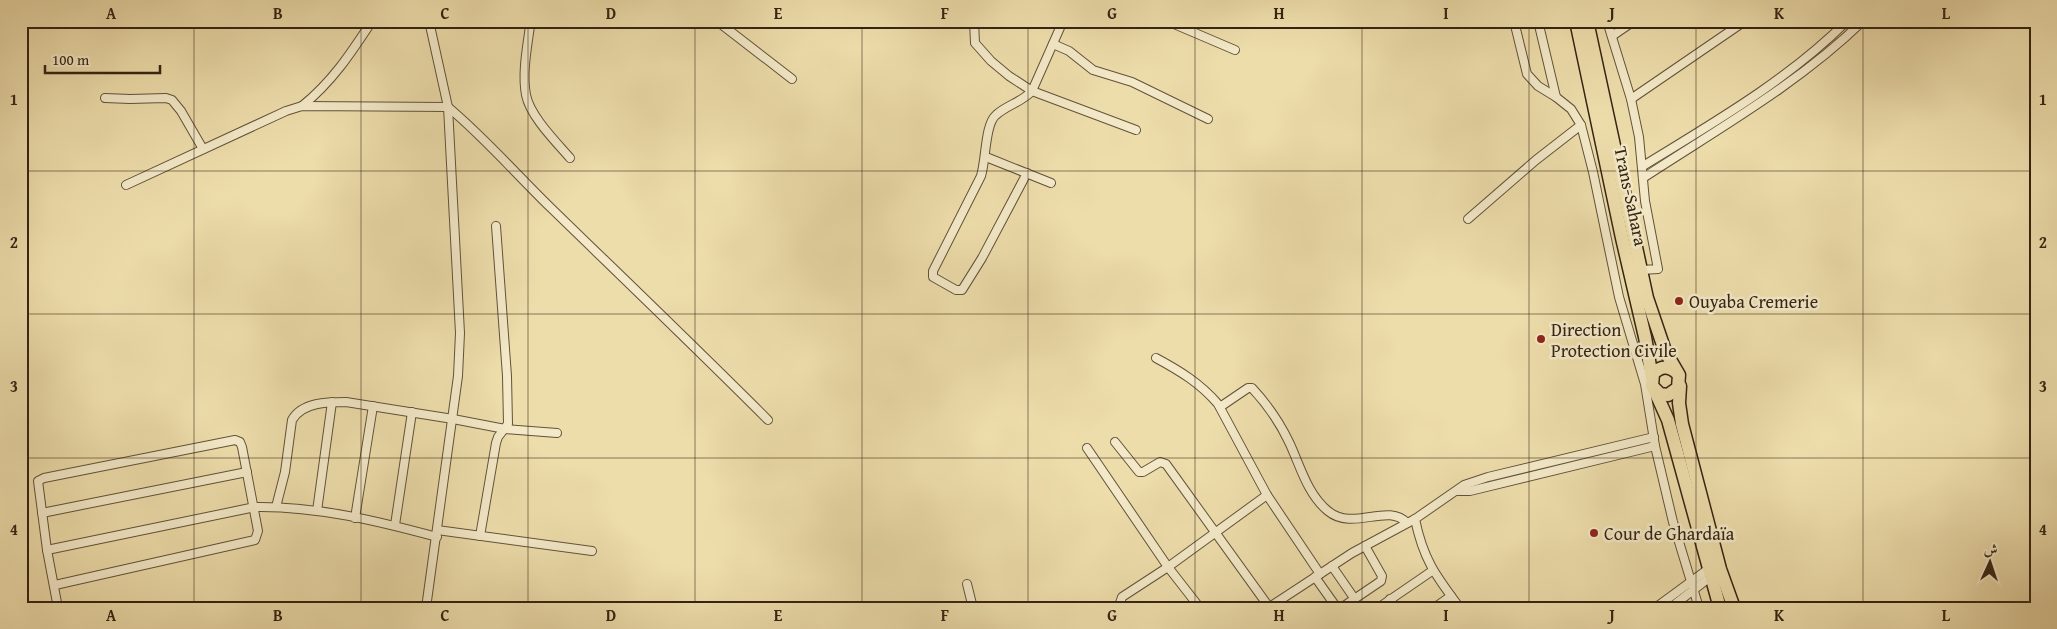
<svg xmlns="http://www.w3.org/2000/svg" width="2057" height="629" font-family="'Gentium Book Plus',Amiri,serif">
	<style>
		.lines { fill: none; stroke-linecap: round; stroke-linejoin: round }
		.minor-casing { stroke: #625239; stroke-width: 10 }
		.trunk-casing { stroke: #342313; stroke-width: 15 }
		.minor { stroke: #f3e9c8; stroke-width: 8 }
		.trunk { stroke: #edddab; stroke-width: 12 }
		.grid { fill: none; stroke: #342313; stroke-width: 1; stroke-opacity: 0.55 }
		.poi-dot { fill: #8f2418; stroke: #f3e9c8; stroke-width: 2 }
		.labels { text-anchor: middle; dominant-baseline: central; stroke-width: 5; stroke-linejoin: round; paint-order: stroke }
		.street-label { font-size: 18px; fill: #342313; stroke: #f3e9c8 }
		.poi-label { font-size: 18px; fill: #342313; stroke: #f3e9c8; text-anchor: start }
		.neatline { fill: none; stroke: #342313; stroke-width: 2 }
		.grid-label { font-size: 16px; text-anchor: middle; font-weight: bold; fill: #342313 }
	</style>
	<rect width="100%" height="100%" fill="#edddab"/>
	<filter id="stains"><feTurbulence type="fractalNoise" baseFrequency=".004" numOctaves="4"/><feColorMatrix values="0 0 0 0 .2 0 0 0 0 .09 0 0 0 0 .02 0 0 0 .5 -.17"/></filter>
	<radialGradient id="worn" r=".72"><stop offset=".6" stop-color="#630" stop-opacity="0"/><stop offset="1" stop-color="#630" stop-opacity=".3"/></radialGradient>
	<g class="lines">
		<defs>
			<g id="minor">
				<path d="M528,21L530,26C527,48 522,73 526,95C530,116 556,142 570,158"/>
				<polyline points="717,21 792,79"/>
				<polyline points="974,21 975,43 991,61 1009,76 1032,91 1136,130"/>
				<polyline points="1167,21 1235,50"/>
				<polyline points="1514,21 1527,74 1538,86 1556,97"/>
				<polyline points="1538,21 1556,97 1571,109 1581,125 1593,172 1619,297 1645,384 1655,446 1673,522 1699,608"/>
				<polyline points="1607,21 1631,99 1639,137 1645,201 1658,269 1641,270"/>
				<polyline points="1612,36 1634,21"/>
				<polyline points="1053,44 1069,51 1093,70 1132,82 1208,119"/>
				<polyline points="105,98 130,99 166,98 172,100 181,111 203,149"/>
				<polyline points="1631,99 1745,21"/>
				<path d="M302,106C332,82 351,53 372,21"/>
				<polyline points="986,157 1051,183"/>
				<path d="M1643,166C1713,123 1788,80 1847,21"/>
				<path d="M1027,173L982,258L962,290H956L933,277V271L981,176C986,160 985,124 996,115C1007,105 1022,102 1032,91L1063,21"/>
				<path d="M1643,178C1718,129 1798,84 1863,21"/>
				<path d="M126,185L286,111L302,106L448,107C485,138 516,174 551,208C623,278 696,348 768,420"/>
				<polyline points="1468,219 1536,160 1581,125"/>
				<path d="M1156,358C1180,371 1200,383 1218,404L1267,495L1320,574"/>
				<path d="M1220,407L1248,388H1252C1266,403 1280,423 1289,442C1300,465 1307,494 1328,511C1353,532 1388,502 1407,523"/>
				<polyline points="1115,442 1139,472 1143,472 1160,462 1166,464 1269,607"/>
				<polyline points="1087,448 1168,567 1200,608"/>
				<polyline points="1458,491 1470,491 1655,446"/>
				<path d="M276,507L285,472L292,420C302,402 328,402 346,402L453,419L505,429L557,433"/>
				<polyline points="317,511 332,402"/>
				<polyline points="42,513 247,472"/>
				<polyline points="355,518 373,406"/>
				<path d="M1415,519C1423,559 1436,576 1460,608"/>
				<polyline points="395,525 412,412"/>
				<polyline points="437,530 592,551"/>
				<polyline points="480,536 496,443 498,437 508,424 507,376 496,226"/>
				<path d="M47,550L255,507C316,506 378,521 437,537"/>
				<polyline points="1332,566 1354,598"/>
				<polyline points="1315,577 1337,608"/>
				<polyline points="967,584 973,608"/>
				<polyline points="55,585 255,540 258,531 242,447 240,442 235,440 44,478 38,481 47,550 58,608"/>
				<polyline points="1390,599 1396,608"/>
				<polyline points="426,608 458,376 460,333 448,107 429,21"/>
				<polyline points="1122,608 1120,603 1122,597 1168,567 1267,495"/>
				<polyline points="1268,608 1352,553 1415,519 1464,485 1488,477 1654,437"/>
				<polyline points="1341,608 1381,581 1382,576 1365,546"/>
				<polyline points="1378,608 1432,571"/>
				<polyline points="1434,608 1451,596"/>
				<polyline points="1655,608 1711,567"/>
				<polyline points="1670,608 1714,574"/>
			</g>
			<g id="trunk">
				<polyline points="1576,21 1622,238 1645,337 1652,378"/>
				<path d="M1587,21L1647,298L1665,351L1679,375L1678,388L1668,395L1660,394L1652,386L1653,374C1660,366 1669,365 1677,373"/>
				<polyline points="1680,386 1679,403 1682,424 1720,569 1734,608"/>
				<polyline points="1654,389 1668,420 1720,608"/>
			</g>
		</defs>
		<use href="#minor" class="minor-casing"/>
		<use href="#trunk" class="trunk-casing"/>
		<use href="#minor" class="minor"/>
		<use href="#trunk" class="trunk"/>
	</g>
	<path class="grid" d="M194,21V608M361,21V608M528,21V608M695,21V608M862,21V608M1028,21V608M1195,21V608M1362,21V608M1529,21V608M1696,21V608M1863,21V608M21,171H2036M21,314H2036M21,458H2036"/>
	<g class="poi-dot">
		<circle cx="1679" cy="301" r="5"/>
		<circle cx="1541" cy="339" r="5"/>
		<circle cx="1594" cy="533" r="5"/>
	</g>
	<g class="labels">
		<g class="street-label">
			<text transform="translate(1631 196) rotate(78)">Trans-Sahara</text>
		</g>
		<g class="poi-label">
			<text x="1689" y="301">Ouyaba Cremerie</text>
			<text x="1551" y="329">Direction<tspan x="1551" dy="21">Protection Civile</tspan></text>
			<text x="1604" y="533">Cour de Ghardaïa</text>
		</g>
	</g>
	<rect width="2057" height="629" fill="none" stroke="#edddab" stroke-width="55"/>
	<g transform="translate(1990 562) rotate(3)" stroke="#f3e9c8" stroke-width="4" paint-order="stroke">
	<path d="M0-4L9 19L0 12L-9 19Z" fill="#342313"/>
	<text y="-8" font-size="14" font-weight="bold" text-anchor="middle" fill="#342313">ش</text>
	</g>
	<path d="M45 65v8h115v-8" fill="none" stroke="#342313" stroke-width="2.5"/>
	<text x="52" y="65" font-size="15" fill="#342313" stroke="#f3e9c8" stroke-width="4" paint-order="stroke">100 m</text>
	<rect x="28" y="28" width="2002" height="574" class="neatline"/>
	<g class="grid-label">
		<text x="111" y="19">A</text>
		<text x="278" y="19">B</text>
		<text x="445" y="19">C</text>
		<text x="611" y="19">D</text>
		<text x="778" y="19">E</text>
		<text x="945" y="19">F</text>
		<text x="1112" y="19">G</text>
		<text x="1279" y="19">H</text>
		<text x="1446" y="19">I</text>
		<text x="1612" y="19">J</text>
		<text x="1779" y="19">K</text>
		<text x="1946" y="19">L</text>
		<text x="14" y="105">1</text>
		<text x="2043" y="105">1</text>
		<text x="14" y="248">2</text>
		<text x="2043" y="248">2</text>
		<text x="14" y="392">3</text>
		<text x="2043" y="392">3</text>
		<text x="14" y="535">4</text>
		<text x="2043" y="535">4</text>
		<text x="111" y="621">A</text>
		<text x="278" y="621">B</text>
		<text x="445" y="621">C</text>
		<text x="611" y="621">D</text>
		<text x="778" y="621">E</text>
		<text x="945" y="621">F</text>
		<text x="1112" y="621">G</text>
		<text x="1279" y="621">H</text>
		<text x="1446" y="621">I</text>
		<text x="1612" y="621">J</text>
		<text x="1779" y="621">K</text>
		<text x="1946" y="621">L</text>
	</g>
	<rect width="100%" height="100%" filter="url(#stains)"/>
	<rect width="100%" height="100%" fill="url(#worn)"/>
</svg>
